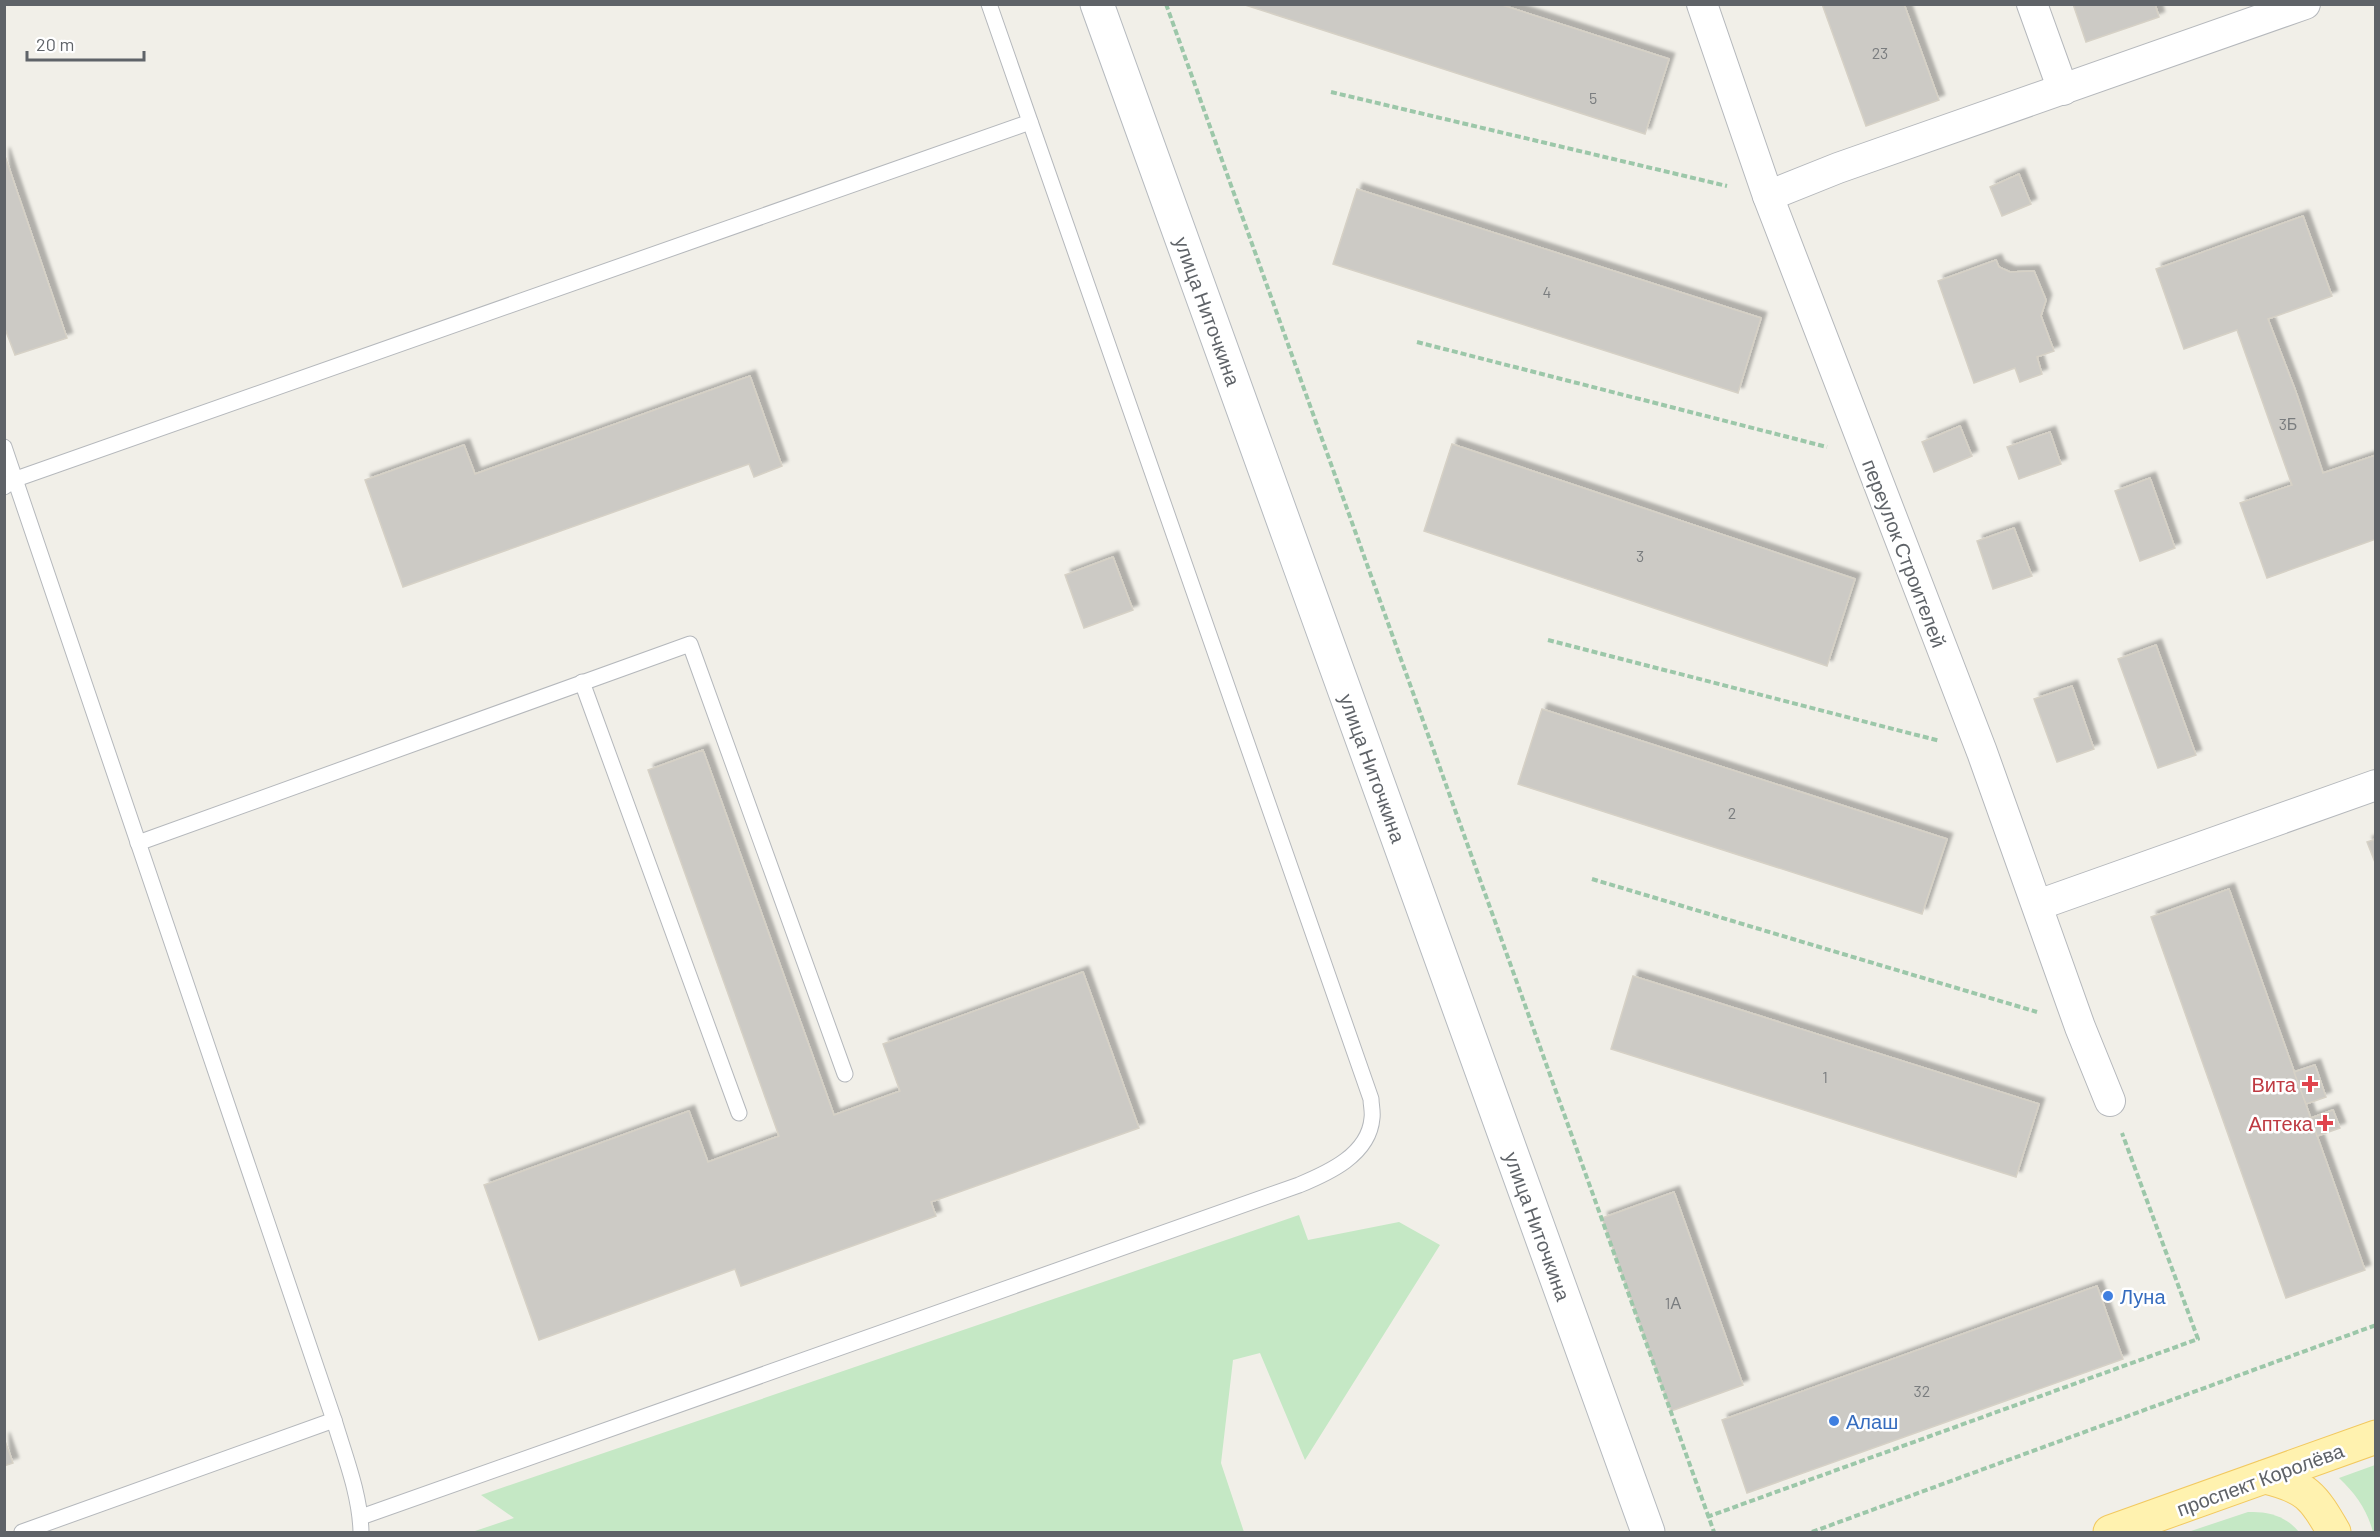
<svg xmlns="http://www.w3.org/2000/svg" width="2380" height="1537" font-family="Barlow,sans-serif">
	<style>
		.green { fill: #c5e8c5 }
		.building { fill: #cccac5; stroke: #d6d1c6; stroke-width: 1.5; filter: url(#shadow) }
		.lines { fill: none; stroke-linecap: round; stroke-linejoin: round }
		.lane-casing { stroke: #b5b8bc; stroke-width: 17 }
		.street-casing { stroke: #b5b8bc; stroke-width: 32 }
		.secondary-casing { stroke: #b6babf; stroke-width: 35 }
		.primary-casing { stroke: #f2c960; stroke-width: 35 }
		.path { stroke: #9cc7a9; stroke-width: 4; stroke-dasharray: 6 3; stroke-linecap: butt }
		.lane { stroke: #fff; stroke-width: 15 }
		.street { stroke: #fff; stroke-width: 30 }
		.secondary { stroke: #fff; stroke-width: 33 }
		.primary { stroke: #fff2af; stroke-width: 33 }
		.health-dot { fill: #e0444e; stroke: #fff; stroke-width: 2 }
		.shop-dot { fill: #3f7fe0; stroke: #fff; stroke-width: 2 }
		.labels { text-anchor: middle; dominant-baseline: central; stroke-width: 5; stroke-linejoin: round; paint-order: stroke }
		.number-label { font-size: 16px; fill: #7a7d7f }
		.street-label { font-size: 20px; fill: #5f6368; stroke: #fff }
		.health-label { font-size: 20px; fill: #be3a42; stroke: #fff; text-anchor: end }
		.shop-label { font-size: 20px; fill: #366cbe; stroke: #fff; text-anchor: start }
	</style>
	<defs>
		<filter id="shadow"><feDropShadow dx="5.5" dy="-5.5" stdDeviation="1.5" flood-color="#0004"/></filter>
	</defs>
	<rect width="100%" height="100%" fill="#f1efe8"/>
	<g class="green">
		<polygon points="1299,1215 1308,1240 1399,1222 1440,1245 1305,1460 1260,1353 1233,1360 1221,1463 1244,1532 472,1532 514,1518 481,1495"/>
		<path d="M2375,1465L2376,1532H2373C2367,1510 2356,1494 2339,1478Z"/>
		<path d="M2248,1512C2268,1511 2286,1516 2299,1532H2188Z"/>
	</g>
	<g class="building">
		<polygon points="1242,4 1499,4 1669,59 1645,134"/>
		<polygon points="1822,4 1904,4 1939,100 1866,126"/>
		<polygon points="2073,4 2155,4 2159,17 2086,42"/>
		<polygon points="4,153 67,338 15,355 4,326"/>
		<polygon points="2019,174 2031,204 2002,216 1990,187"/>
		<polygon points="1357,189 1761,318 1738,393 1333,264"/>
		<polygon points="2303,216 2332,296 2268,319 2296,392 2323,473 2376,455 2376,539 2267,578 2240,503 2292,485 2237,330 2184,349 2156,269"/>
		<polygon points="1996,260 1999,267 2010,272 2034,271 2046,300 2041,316 2054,351 2037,357 2042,374 2020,382 2015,368 1974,383 1938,281"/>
		<polygon points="750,376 782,466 754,477 749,464 403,587 365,480 464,445 475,474"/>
		<polygon points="1960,426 1972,456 1934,472 1922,442"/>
		<polygon points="2050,432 2061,464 2019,479 2007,447"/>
		<polygon points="1452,444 1855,579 1827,666 1424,531"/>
		<polygon points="2150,478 2175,548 2140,561 2115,491"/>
		<polygon points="2014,528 2032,576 1993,589 1977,541"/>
		<polygon points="1113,557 1133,610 1084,628 1065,575"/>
		<polygon points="2156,645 2196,755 2158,768 2118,659"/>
		<polygon points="2072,686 2094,749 2057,762 2034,699"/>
		<polygon points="1542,709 1947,839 1922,914 1518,784"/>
		<polygon points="703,750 834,1115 900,1091 883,1044 1083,972 1139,1128 931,1202 936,1216 741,1286 735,1269 539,1340 484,1185 689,1111 708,1162 779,1136 648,770"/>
		<polygon points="2376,839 2376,865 2367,842"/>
		<polygon points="2229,889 2365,1270 2286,1298 2151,917"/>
		<polygon points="1633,976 2039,1104 2016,1177 1611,1049"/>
		<polygon points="2315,1065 2326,1097 2306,1104 2294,1072"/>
		<polygon points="2333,1110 2340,1128 2317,1136 2311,1118"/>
		<polygon points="1674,1192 1743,1385 1671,1411 1602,1218"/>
		<polygon points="2097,1286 2123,1359 1747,1493 1722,1420"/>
		<polygon points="4,1438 13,1463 4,1466"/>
	</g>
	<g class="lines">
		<defs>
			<g id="lane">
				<path d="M4,447L334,1420C345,1457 360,1494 361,1532"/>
				<polyline points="4,487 16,479 1030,122"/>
				<polyline points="582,682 739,1113"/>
				<polyline points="138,843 690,644 845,1074"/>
				<path d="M361,1517L1299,1185C1328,1173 1369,1155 1372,1118C1373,1112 1371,1105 1371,1099L989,4"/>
				<polyline points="22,1532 334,1420"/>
			</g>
			<g id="street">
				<polyline points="1702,4 1768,196 1982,752 2080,1027 2110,1101"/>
				<polyline points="2032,4 2063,90"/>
				<polyline points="1768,196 1838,168 2305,4"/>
				<polyline points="2038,905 2376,785"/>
			</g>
			<polyline id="secondary" points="1097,4 1648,1532"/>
			<g id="primary">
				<path d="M2265,1477C2307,1487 2313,1496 2334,1532"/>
				<polyline points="2110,1532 2376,1437"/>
			</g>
		</defs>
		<use href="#lane" class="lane-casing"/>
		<use href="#street" class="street-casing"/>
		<use href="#secondary" class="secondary-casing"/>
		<use href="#primary" class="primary-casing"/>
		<g class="path">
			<polyline points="1166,4 1714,1532"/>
			<polyline points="1331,92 1727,186"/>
			<polyline points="1417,342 1827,447"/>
			<polyline points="1548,640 1940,741"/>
			<polyline points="1592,879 2037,1012"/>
			<polyline points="1707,1517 2198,1339 2122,1133"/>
			<polyline points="1812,1532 2376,1325"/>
		</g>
		<use href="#lane" class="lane"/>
		<use href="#street" class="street"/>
		<use href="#secondary" class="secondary"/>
		<use href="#primary" class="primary"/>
	</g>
	<g class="health-dot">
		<path d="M2307 1075h6v6h6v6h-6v6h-6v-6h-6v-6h6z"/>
		<path d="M2322 1114h6v6h6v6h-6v6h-6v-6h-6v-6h6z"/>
	</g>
	<g class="shop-dot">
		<circle cx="2108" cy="1296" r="6"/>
		<circle cx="1834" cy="1421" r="6"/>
	</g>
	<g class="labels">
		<g class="number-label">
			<text x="1880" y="52">23</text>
			<text x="1593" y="97">5</text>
			<text x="1547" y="291">4</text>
			<text x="2288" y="423">3Б</text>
			<text x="1640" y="555">3</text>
			<text x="1732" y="812">2</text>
			<text x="1825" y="1076">1</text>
			<text x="1673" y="1302">1А</text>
			<text x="1922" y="1390">32</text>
		</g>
		<g class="street-label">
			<text transform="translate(1208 311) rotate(70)">улица Ниточкина</text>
			<text transform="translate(1905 553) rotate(69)">переулок Строителей</text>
			<text transform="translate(1373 768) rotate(70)">улица Ниточкина</text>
			<text transform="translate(1538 1226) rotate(70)">улица Ниточкина</text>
			<text transform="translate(2260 1479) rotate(-20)">проспект Королёва</text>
		</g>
		<g class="health-label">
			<text x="2296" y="1084">Вита</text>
			<text x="2313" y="1123">Аптека</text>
		</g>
		<g class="shop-label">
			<text x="2120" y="1296">Луна</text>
			<text x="1846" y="1421">Алаш</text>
		</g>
	</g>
	<rect width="2380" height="1537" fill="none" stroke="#5f6368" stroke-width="12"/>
	<path d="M27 51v9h117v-9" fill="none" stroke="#5f6368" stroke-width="3"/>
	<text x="36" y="51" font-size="18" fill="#5f6368" stroke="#ffffff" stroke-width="4.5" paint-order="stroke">20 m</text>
</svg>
